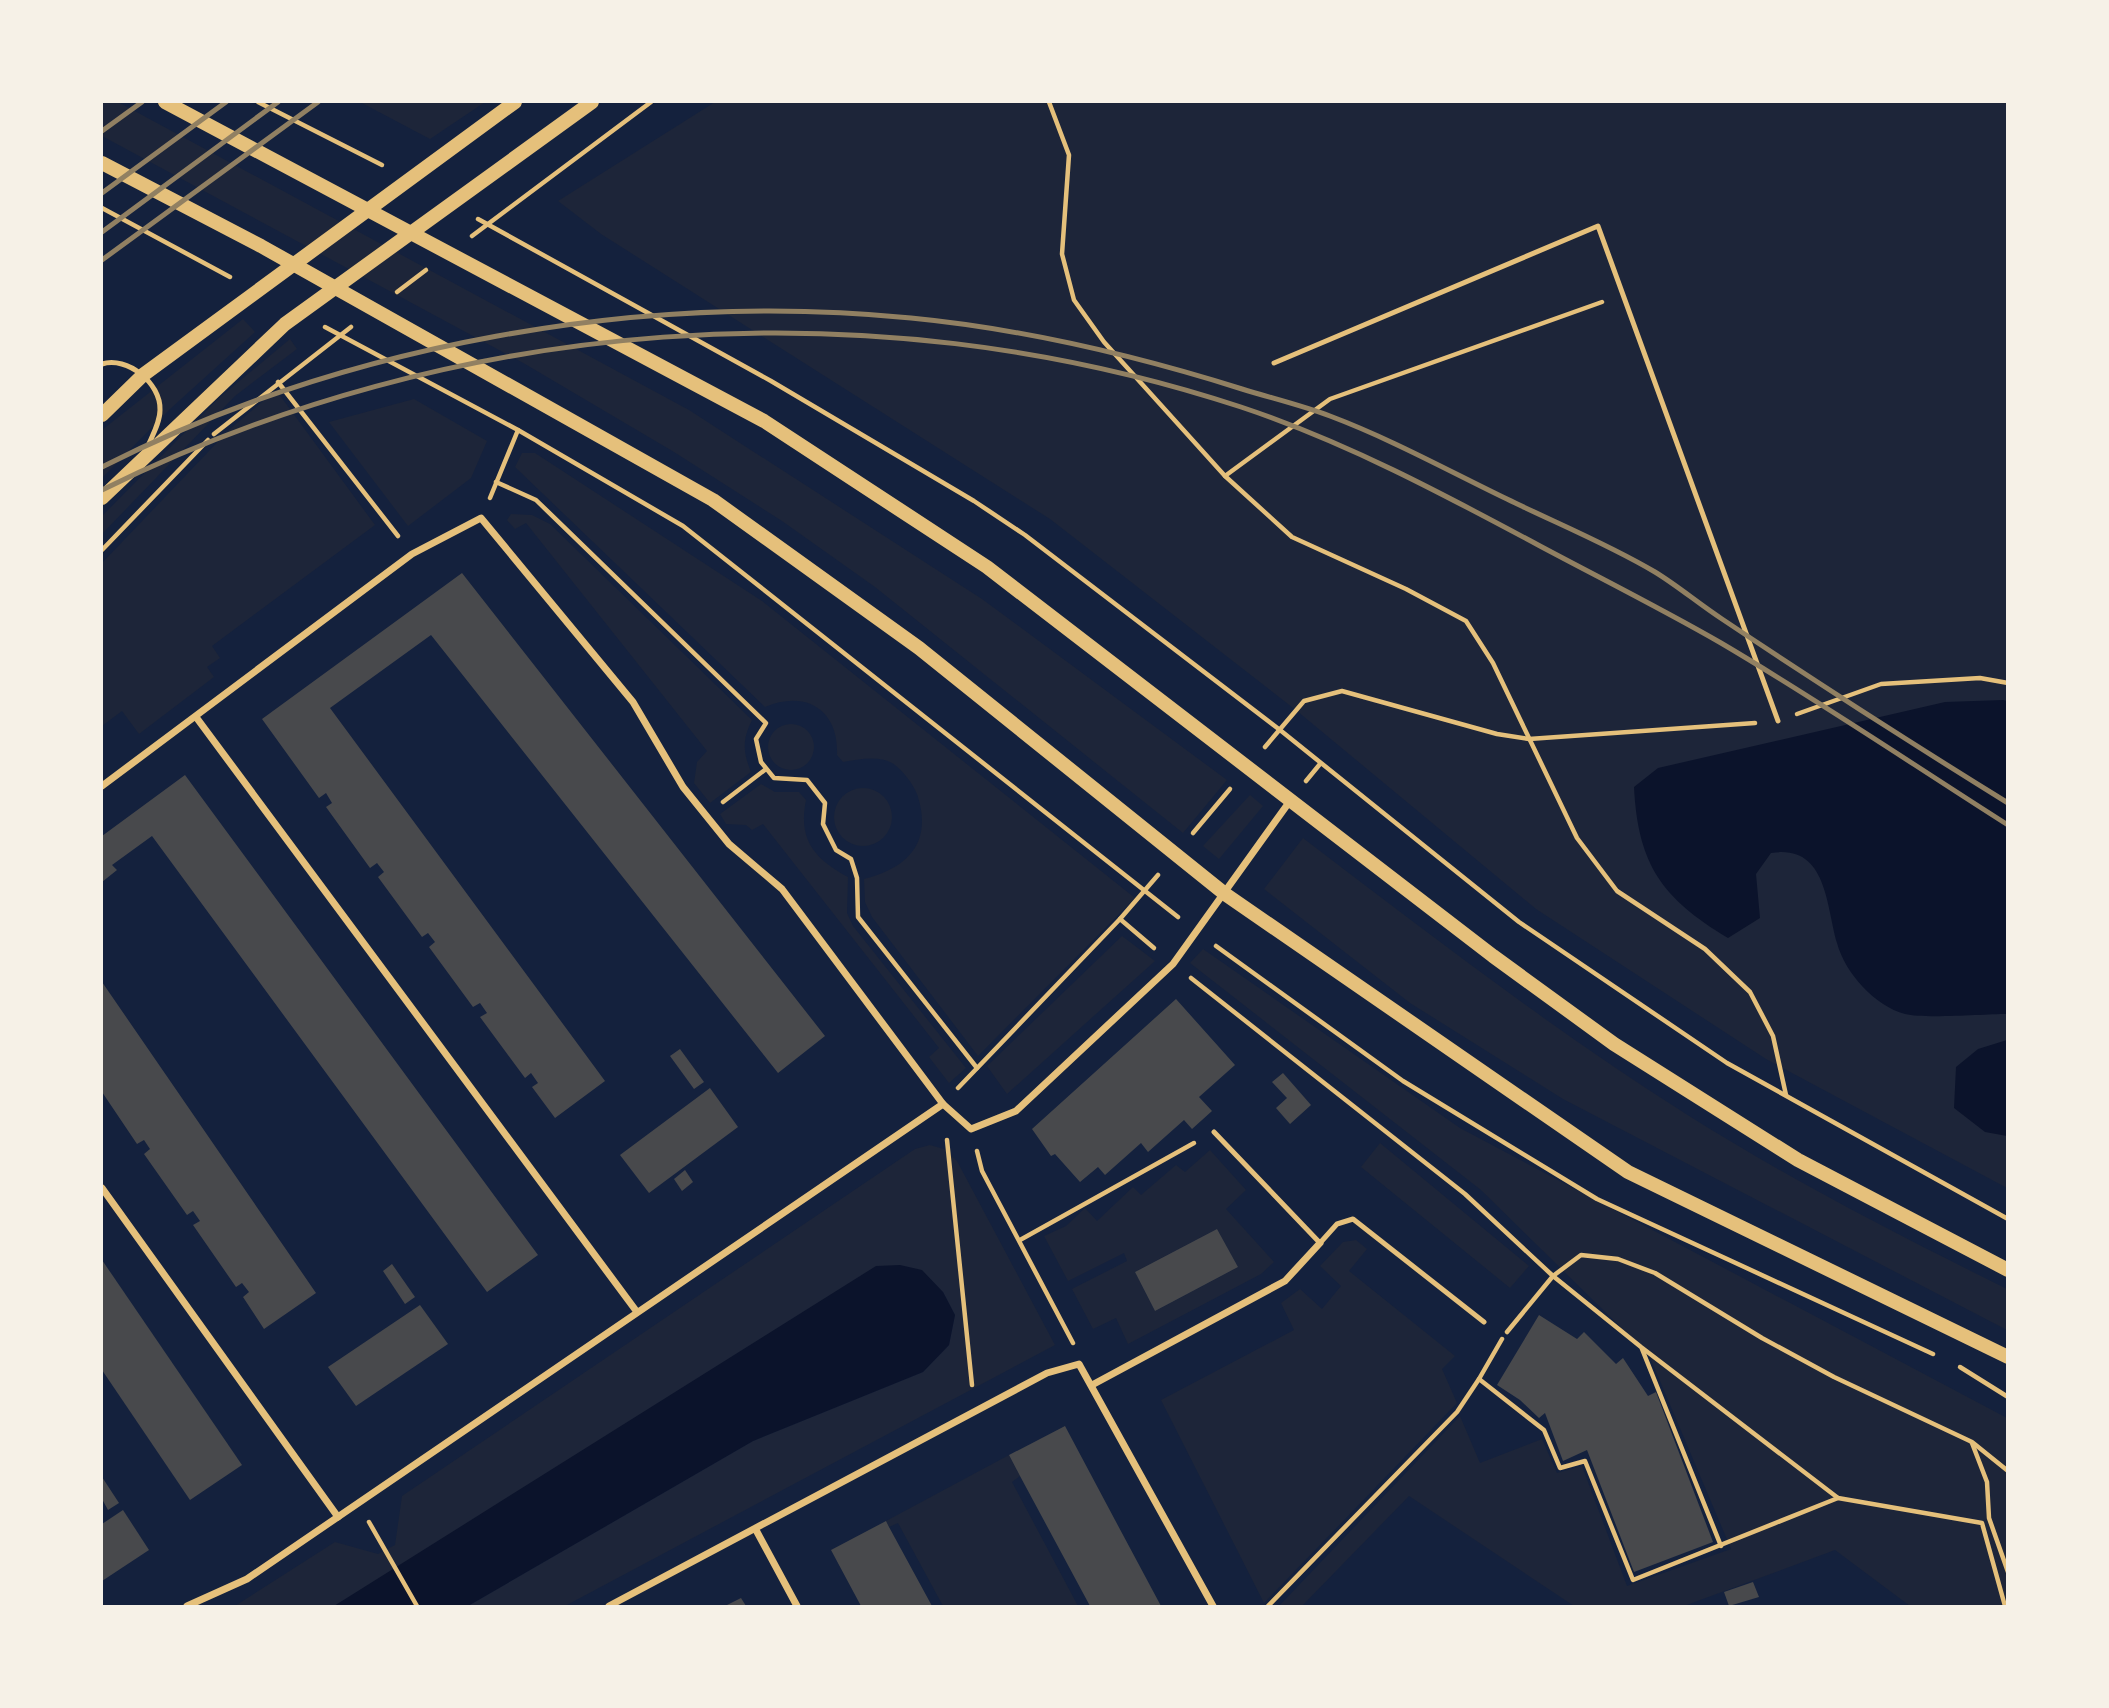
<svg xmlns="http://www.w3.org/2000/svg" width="2109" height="1708" font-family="Rubik,sans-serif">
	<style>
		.green { fill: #1d2539; fill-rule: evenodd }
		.water { fill: #0b132b }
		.building { fill: #48494c }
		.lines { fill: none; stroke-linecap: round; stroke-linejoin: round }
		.path { stroke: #e5c07b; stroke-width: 4.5 }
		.service { stroke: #e5c07b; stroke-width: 5 }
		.minor { stroke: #e5c07b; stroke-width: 7 }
		.secondary { stroke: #e5c07b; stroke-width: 14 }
		.rail { stroke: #918062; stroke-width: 5 }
	</style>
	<rect width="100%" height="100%" fill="#14213d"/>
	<g class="green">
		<polygon points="102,102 118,102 689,410 982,599 1227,780 1183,833 875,587 782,521 674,452 525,364 102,136"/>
		<polygon points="360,102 485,102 430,139"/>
		<polygon points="715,102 2007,102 2007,1188 1766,1059 1536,909 1297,711 1050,519 601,234 558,201"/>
		<polygon points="243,319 255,332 170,409 102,478 102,430"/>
		<polygon points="290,339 297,349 235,396 102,534 102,516 219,398"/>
		<polygon points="276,390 375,525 212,646 220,658 207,667 214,677 139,734 122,711 102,726 102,563 230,429"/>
		<polygon points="414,399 487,441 471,478 408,526 329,422"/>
		<path d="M522,453H535L762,601L1135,898L978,1056L872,917L865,902L864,879C908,868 932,843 918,797C915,786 902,769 892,763C877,755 858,760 843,762L837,755C839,709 805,690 765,707L515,467Z"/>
		<path d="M511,514L532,515L550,524L752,720C742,740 743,752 751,772L710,803L694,783L697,762L707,751L526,523L515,529L507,520Z"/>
		<circle cx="791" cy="747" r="23"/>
		<path d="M761,784L775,792H799L806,800C798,840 814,858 848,877L847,913L853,926L966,1068L949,1083L929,1057L939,1048L763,824L752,830L746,825L726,824L720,814Z"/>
		<circle cx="863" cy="817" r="29"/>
		<polygon points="1250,795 1263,806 1219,859 1203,846"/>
		<path d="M1303,838C1428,933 1553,1030 1686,1114C1789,1179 1898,1235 2007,1289V1330L1563,1099L1410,1003L1264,889Z"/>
		<polygon points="1122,936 1155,961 1007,1094 987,1066"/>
		<polygon points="1203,949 1460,1128 2007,1418 2007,1606 1910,1606 1835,1550 1684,1606 1574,1606 1409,1496 1302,1606 1279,1606 1460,1416 1480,1463 1542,1439 1557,1473 1582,1466 1627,1586 1731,1549 1649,1355 1481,1190 1190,963"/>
		<polygon points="1380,1143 1529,1266 1510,1288 1361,1167"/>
		<polygon points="930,1145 944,1149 957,1161 1055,1345 565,1606 468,1606 753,1441 923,1372 949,1345 955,1315 943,1292 334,1606 235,1606 335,1542 378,1554 395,1545 402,1496 915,1149"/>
		<path d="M1210,1150L1246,1190L1226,1209L1274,1262L1261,1274L1128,1344L1116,1318L1093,1329L1072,1289L1127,1261L1124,1253L1068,1281L1044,1236L1066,1226L1085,1208L1097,1221L1133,1187L1141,1195L1176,1165L1185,1172ZM1217,1229L1238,1267L1155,1311L1135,1272Z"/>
		<polygon points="1356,1240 1367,1249 1349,1271 1455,1356 1442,1369 1457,1403 1264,1603 1161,1400 1294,1330 1281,1303 1300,1289 1322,1309 1341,1286 1320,1266 1343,1242"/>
		<polygon points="1009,1455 1020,1476 1012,1482 1078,1606 943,1606 898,1523 889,1527 886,1521"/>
	</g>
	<g class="water">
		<path d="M2003,700L2008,701L2007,1014C1984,1014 1925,1019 1905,1014C1875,1006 1845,973 1837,943C1826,905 1827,844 1771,853L1756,874L1760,918L1728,938C1662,898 1638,865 1634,787L1658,768L1945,702Z"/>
		<polygon points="2007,1040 2008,1040 2007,1136 1985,1132 1954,1108 1956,1067 1978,1049"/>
		<polygon points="900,1265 922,1270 943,1292 955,1315 949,1345 923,1372 753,1441 468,1606 334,1606 876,1266"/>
	</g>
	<g class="building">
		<polygon points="462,573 825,1036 778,1073 431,635 330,708 605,1081 555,1118 532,1087 538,1083 531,1073 525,1078 480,1017 487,1013 480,1003 473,1007 429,947 435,942 428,933 422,937 378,877 384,872 377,863 370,868 326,807 332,803 326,793 319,798 262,719"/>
		<polygon points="185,775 538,1255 487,1292 152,836 112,865 117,870 102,882 102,836"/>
		<polygon points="102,982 316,1293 264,1329 243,1297 249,1292 242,1283 236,1287 193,1225 200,1221 193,1211 187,1215 144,1154 150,1149 144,1140 137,1144 102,1092"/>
		<polygon points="1176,999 1235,1065 1199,1097 1212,1111 1192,1129 1184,1120 1148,1152 1141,1143 1105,1175 1098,1167 1080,1182 1055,1154 1051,1156 1032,1129"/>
		<polygon points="680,1049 704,1082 694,1089 670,1056"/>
		<polygon points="1283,1073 1311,1105 1290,1124 1276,1108 1287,1098 1272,1082"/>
		<polygon points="710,1088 738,1127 649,1193 620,1155"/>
		<polygon points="685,1170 693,1182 682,1191 674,1179"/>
		<polygon points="1217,1229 1238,1267 1155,1311 1135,1272"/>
		<polygon points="102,1260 242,1465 190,1500 102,1370"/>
		<polygon points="392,1264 415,1297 405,1304 383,1271"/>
		<polygon points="420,1305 448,1344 356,1406 328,1367"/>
		<polygon points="1539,1315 1577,1339 1584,1332 1616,1364 1623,1358 1648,1396 1656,1392 1713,1542 1634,1572 1587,1450 1563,1461 1545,1413 1539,1418 1520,1400 1497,1385"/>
		<polygon points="1065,1426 1115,1520 1161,1606 1090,1606 1020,1476 1009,1455"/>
		<polygon points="102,1477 119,1503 108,1510 102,1499"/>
		<polygon points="123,1510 149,1550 102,1581 102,1524"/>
		<polygon points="886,1521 889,1527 932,1606 861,1606 831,1550"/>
		<polygon points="1753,1582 1759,1597 1729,1606 1724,1592"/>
		<polygon points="741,1598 746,1606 725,1606"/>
	</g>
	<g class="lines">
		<g class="path">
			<polyline points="258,102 382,165"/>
			<polyline points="1049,102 1069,155 1062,254 1074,300 1104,342 1225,476 1292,537 1406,589 1466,621 1493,663 1577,838 1617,891 1705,949 1750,992 1773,1036 1786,1095"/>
			<polyline points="102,208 230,277"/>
			<polyline points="478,219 771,381 974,501 1025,535 1280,730 1519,922 1727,1063 2008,1219"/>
			<polyline points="472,236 651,102"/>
			<polyline points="397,292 426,270"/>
			<polyline points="325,327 518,430 683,526 1178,917"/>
			<polyline points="278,382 398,536"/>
			<polyline points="214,434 351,327"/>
			<polyline points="1225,476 1330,399 1602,302"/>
			<polyline points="496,482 536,500 766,723 756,739 761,762 774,778 807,780 825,803 823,824 836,850 851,859 857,878 858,917 977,1068"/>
			<polyline points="490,498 518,430"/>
			<polyline points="102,550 208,440"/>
			<polyline points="1797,714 1881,684 1980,678 2008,683"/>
			<polyline points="1265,747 1304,701 1342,691 1497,734 1529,739 1755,723"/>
			<polyline points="1306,781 1320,764"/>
			<polyline points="723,802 766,769"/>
			<polyline points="1193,833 1230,789"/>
			<polyline points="1120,919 1154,948"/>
			<polyline points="1216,946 1403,1081 1597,1199 1933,1354"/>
			<polyline points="1191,978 1465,1194 1553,1276 1641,1347 1838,1498 1982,1523 2005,1606"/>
			<polyline points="958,1088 1120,919 1158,875"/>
			<polyline points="947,1140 972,1385"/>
			<polyline points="977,1151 982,1171 1073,1343"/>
			<polyline points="1020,1240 1194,1143"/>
			<polyline points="1507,1332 1553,1276 1581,1255 1618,1259 1655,1273 1762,1338 1834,1377 1972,1442 2008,1471"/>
			<polyline points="1502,1339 1479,1379 1544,1430 1560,1468 1585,1461 1633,1580 1838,1498"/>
			<polyline points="1642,1349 1721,1546"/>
			<polyline points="1960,1367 2008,1397"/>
			<polyline points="1972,1443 1987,1482 1989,1518 2008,1572"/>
			<polyline points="369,1522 417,1606"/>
			<polyline points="1268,1606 1457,1412 1479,1379"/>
		</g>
		<g class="service">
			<polyline points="1274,363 1598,226 1778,721"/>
			<path d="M102,364C127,356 161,383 160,410C160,423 152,436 147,448"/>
			<polyline points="1214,1132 1320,1243 1337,1224 1353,1219 1484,1322"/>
		</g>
		<g class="minor">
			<polyline points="196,717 637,1312"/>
			<polyline points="102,786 412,554 481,518 633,702 683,787 729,844 782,889 943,1104 971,1129 1016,1111 1173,964 1290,801"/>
			<polyline points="102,1188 338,1517"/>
			<polyline points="1092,1385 1285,1281 1320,1243"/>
			<polyline points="756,1530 797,1606"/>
			<polyline points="187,1606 247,1579 943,1104"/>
			<polyline points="609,1606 1047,1373 1079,1364 1213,1606"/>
		</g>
		<g class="secondary">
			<polyline points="165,102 764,421 987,567 1493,956 1614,1044 1798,1160 2008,1270"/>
			<polyline points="102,163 261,246 713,500 919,648 1225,894 1628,1172 2008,1357"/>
			<polyline points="102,415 143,375 515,102"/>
			<polyline points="102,498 285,324 592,102"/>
		</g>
		<g class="rail">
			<polyline points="102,131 142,102"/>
			<polyline points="102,193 226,102"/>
			<polyline points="102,232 278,102"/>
			<polyline points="102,260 318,102"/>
			<path d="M102,467C344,344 641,291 911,318C1024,329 1134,355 1242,389C1271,398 1301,405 1330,416C1391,439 1449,471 1507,499C1556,523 1608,544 1655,572C1678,586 1699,604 1722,619C1816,682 1911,743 2008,803"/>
			<path d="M102,490C453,316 868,284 1241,407C1346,442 1443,494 1540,546C1600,578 1662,609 1721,643C1818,700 1912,764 2008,825"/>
		</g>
	</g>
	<rect width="2109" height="1708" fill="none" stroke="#f6f1e7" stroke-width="206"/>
</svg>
